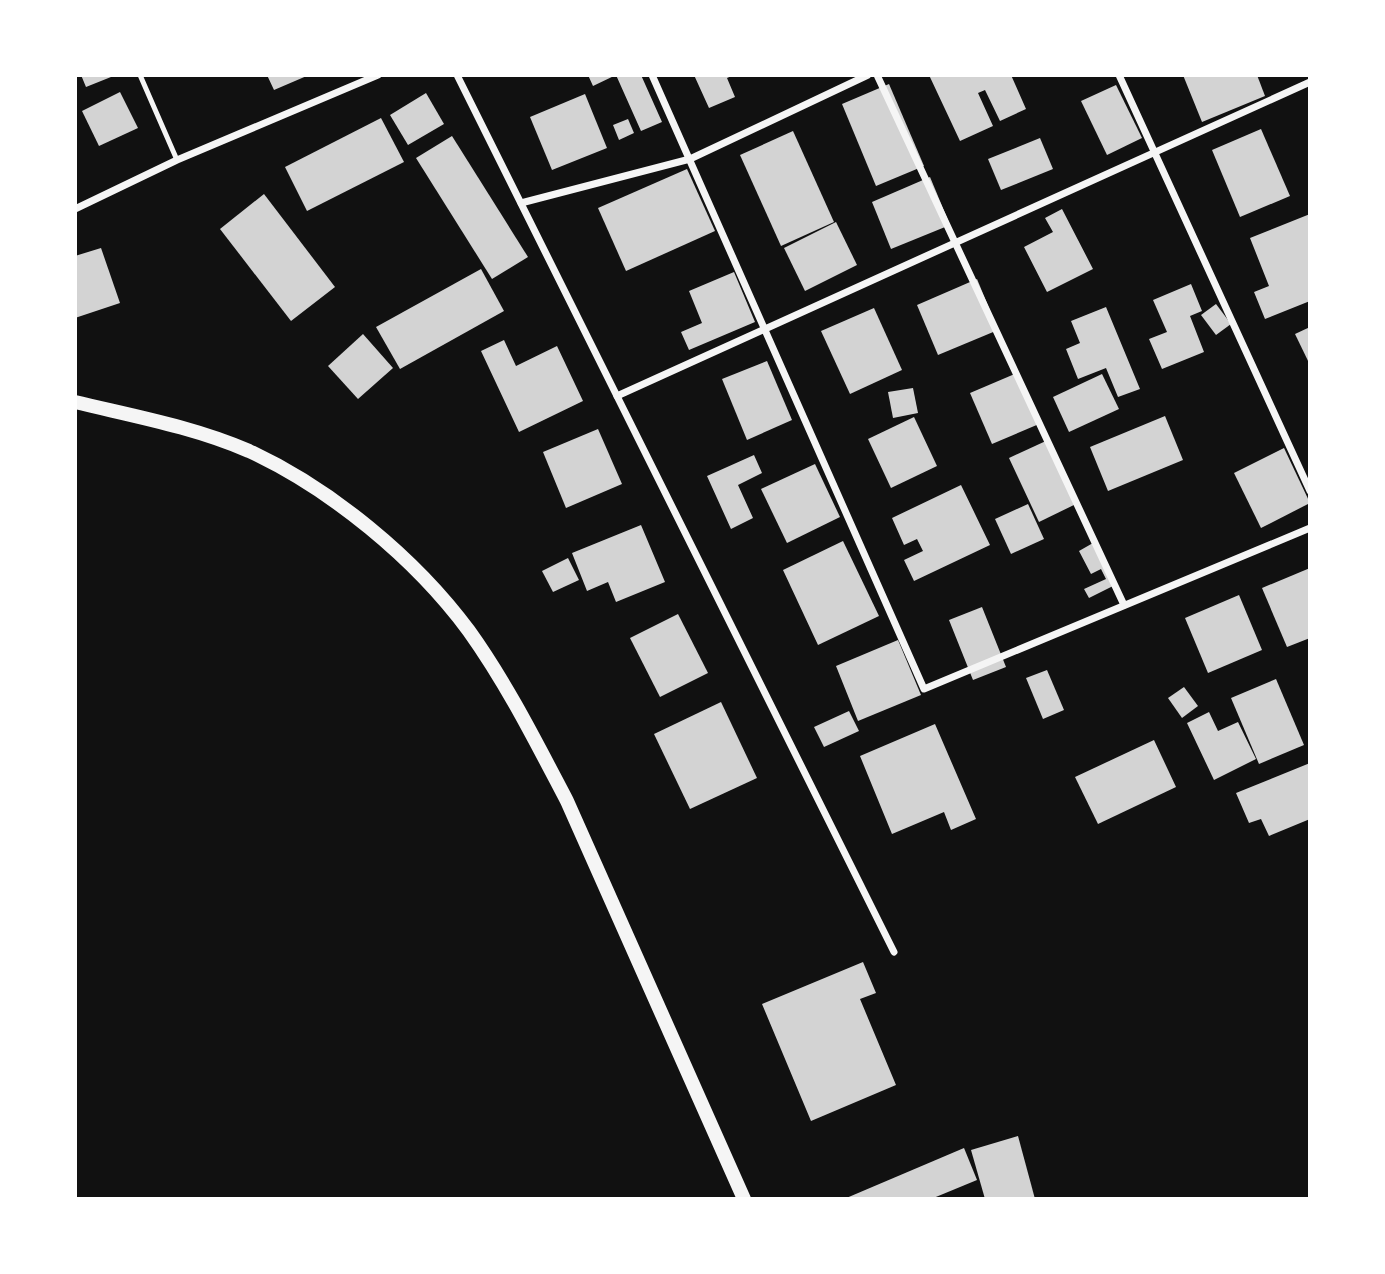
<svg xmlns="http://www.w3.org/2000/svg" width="1385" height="1274" font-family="'Exo 2',sans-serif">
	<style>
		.building { fill: #d3d3d3 }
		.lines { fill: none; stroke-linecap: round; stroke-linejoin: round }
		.service { stroke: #f5f5f5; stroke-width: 5 }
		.minor { stroke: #f5f5f5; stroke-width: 7 }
		.secondary { stroke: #f5f5f5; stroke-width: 14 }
	</style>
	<rect width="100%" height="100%" fill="#111"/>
	<g class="building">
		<polygon points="81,75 116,75 86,87"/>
		<polygon points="267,75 309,75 274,90"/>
		<polygon points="588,75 641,75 662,122 641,131 616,75 593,86"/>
		<polygon points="694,75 734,75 727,78 735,97 709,108"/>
		<polygon points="929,75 1011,75 1026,109 1000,121 985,90 978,93 993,126 960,141"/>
		<polygon points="1183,75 1257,75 1265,96 1202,122"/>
		<polygon points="889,84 924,166 876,186 842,104"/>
		<polygon points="1116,85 1142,138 1107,155 1081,101"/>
		<polygon points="120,92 138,128 99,146 82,111"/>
		<polygon points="426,93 444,124 408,145 390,115"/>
		<polygon points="585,94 607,148 552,170 530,117"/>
		<polygon points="381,118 404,162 307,211 285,167"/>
		<polygon points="628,119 634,133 619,140 613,125"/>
		<polygon points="1261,129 1290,196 1240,217 1212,150"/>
		<polygon points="793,131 834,222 781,246 740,155"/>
		<polygon points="452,136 528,257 492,279 416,158"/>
		<polygon points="1040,138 1053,169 1001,190 988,159"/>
		<polygon points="687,169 715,231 626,271 598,208"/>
		<polygon points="930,177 950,225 891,249 872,202"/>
		<polygon points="264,194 335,287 291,321 220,229"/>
		<polygon points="1062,209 1093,269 1047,292 1024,247 1053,232 1045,218"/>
		<polygon points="1310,214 1310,301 1265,319 1254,292 1269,286 1250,238"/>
		<polygon points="836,222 857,265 805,291 784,248"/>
		<polygon points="101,248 120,303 75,318 75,256"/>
		<polygon points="481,269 504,311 400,369 376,327"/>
		<polygon points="734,272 755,322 689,350 681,332 702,323 689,291"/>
		<polygon points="977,279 998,330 938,355 917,305"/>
		<polygon points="1191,284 1202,311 1190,316 1204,352 1162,369 1149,339 1167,332 1153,300"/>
		<polygon points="1216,304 1231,324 1216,335 1201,315"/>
		<polygon points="1106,307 1140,389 1118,397 1106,368 1078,379 1066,349 1080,343 1071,321"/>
		<polygon points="874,308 902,370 850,394 821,331"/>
		<polygon points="1310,327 1310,365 1295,334"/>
		<polygon points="363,334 393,368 358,399 328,366"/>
		<polygon points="504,340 516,366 557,346 583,401 519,432 481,351"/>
		<polygon points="767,361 792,420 747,440 722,379"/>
		<polygon points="1017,373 1039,424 992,444 970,393"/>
		<polygon points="1102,374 1119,409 1069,432 1053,397"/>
		<polygon points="913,388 918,413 893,418 888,392"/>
		<polygon points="1165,416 1183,460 1108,491 1090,447"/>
		<polygon points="914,417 937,466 891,488 868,439"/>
		<polygon points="598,429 622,484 566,508 543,452"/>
		<polygon points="1048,440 1078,503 1039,522 1009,458"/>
		<polygon points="1284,448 1310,503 1261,528 1234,473"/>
		<polygon points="754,455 762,473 738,485 753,518 731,529 707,476"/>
		<polygon points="815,464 840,517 787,543 761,489"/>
		<polygon points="961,485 990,545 914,581 904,560 923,551 917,539 904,545 892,518"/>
		<polygon points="1028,504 1044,539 1011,554 995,519"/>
		<polygon points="641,525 665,582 616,602 608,582 587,591 572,553"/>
		<polygon points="843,541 879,616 818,645 783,570"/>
		<polygon points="1093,543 1115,585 1089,598 1084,589 1106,579 1101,569 1091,574 1079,551"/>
		<polygon points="568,558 579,580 553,592 542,571"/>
		<polygon points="1310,568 1310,638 1287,647 1262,588"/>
		<polygon points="1239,595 1262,650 1208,673 1185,618"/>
		<polygon points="982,607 1006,667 973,680 949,620"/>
		<polygon points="678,614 708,673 660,697 630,638"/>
		<polygon points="898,640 921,695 858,721 836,666"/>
		<polygon points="1047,670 1064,710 1043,719 1026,678"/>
		<polygon points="1276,679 1304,745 1259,764 1231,698"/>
		<polygon points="1184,687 1198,706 1182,718 1168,698"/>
		<polygon points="721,702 757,778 690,809 654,734"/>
		<polygon points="849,711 859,731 824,747 814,727"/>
		<polygon points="1209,712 1218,731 1238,722 1256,759 1214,780 1187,723"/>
		<polygon points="935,724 976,819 951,830 944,812 892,834 860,756"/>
		<polygon points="1154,740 1176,787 1098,824 1075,777"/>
		<polygon points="1310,763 1310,819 1269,836 1261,819 1249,823 1236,793"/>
		<polygon points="863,962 876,993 860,999 896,1085 811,1121 762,1004"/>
		<polygon points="1018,1136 1035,1199 985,1199 971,1150"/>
		<polygon points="964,1148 977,1180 931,1199 844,1199"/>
	</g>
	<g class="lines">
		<polyline class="service" points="140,75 177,160"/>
		<g class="minor">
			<polyline points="457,75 894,952"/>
			<polyline points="652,75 924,689 1310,528"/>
			<polyline points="877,75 1124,605"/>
			<polyline points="1119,75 1310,491"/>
			<polyline points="521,203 690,159 868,75"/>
			<polyline points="75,209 177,160 378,75"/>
			<polyline points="617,396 1310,82"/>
		</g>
		<path class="secondary" d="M75,402C133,416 194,427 249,451C331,489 415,558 469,631C507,684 537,744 567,801L744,1199"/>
	</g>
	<rect width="1385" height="1274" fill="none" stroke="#ffffff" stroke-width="154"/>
</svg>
